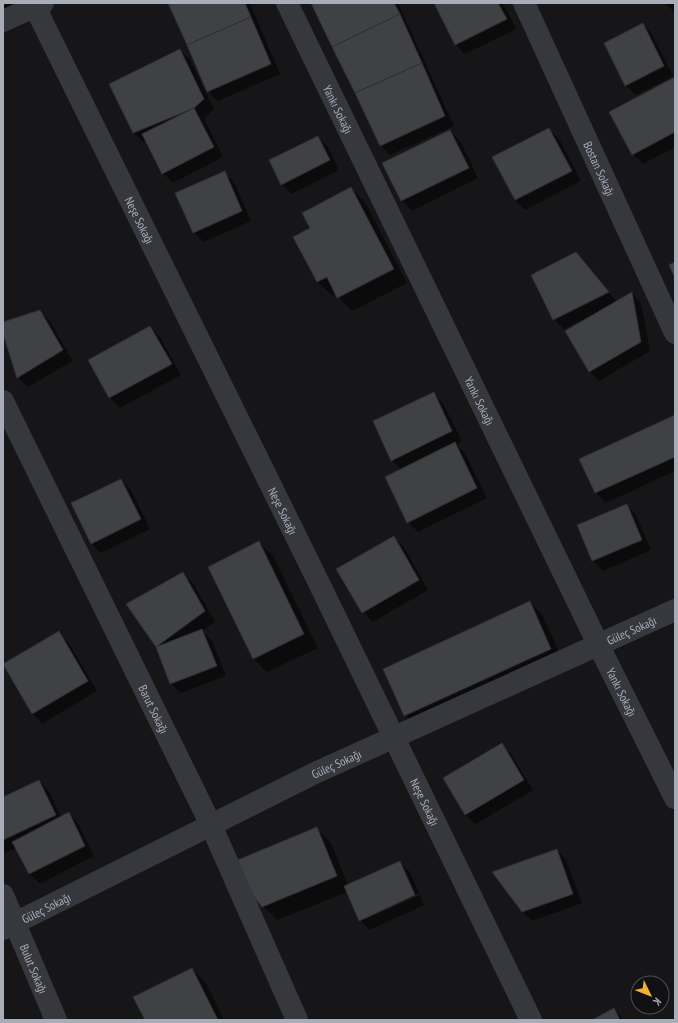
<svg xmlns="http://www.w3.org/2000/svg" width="678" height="1023" font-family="'PT Sans Narrow',sans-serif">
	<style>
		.shadow { fill: #0007 }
		.building { fill: #404145; stroke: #303034 }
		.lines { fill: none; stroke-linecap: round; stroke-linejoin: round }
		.minor { stroke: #37383d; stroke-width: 22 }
		.labels { text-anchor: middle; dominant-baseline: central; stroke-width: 4; stroke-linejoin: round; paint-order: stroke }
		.street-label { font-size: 12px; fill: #a8adb8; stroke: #111113 }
	</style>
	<rect width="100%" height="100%" fill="#161618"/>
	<g class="shadow">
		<polygon points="3,3 21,3 3,15"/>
		<polygon points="169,3 250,3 280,74 218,101 208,91"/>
		<polygon points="312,3 398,3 454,126 390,155 380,145"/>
		<polygon points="435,3 503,3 516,29 465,54 456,45"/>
		<polygon points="665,3 675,3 675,13"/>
		<polygon points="643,24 652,34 673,76 636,95 626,86 605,43"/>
		<polygon points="180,50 190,60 214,109 204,118 223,157 173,183 163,173 147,141 144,143 134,133 110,85"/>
		<polygon points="675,79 675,147 643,164 633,154"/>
		<polygon points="549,129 559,139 581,181 525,210 515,200 494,158"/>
		<polygon points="450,131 460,141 478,178 412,211 402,201 384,164"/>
		<polygon points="318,138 328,147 339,170 292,194 282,184"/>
		<polygon points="224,172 234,182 251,221 204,242 194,232"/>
		<polygon points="351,188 365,202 407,283 352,311 338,297 336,293 332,296 318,282 295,237 312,228"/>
		<polygon points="585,264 617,302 632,293 641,303 650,351 599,381 590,372 584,319 564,329 554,319"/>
		<polygon points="40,312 50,321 73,361 28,387 18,378 3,331 3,323"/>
		<polygon points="150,327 160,337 181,375 120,408 110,398 89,360"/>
		<polygon points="433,394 443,403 462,441 456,444 465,453 487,498 418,532 408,522 402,470 392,460"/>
		<polygon points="675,416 675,471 606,503 596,493 581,460"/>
		<polygon points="121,480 131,490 150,529 101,553 91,543"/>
		<polygon points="626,505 636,515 651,550 603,571 593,561 578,525"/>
		<polygon points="394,537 404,547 428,590 373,622 363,612"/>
		<polygon points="259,542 273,556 318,648 267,672 253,658"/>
		<polygon points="183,573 193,583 215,622 202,631 212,640 226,676 181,693 171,684 157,647 128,604"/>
		<polygon points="530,602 543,616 564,663 419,729 405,715"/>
		<polygon points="59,633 69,643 97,691 42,724 33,714 4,665"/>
		<polygon points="501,744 511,754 533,790 476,824 466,815 444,779"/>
		<polygon points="39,781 49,791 61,817 68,813 78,823 94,856 40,884 30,874 16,848 5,853 3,850 3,798"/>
		<polygon points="317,829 331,843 348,885 400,863 410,872 419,893 363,918 363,920 420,895 424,905 370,930 360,920 347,892 277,920 263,906"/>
		<polygon points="557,850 566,860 582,903 532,921 522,911"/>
		<polygon points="192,969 206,983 224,1020 146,1020"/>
		<polygon points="614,1009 624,1020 594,1020"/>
	</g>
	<g class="building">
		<polygon points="168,3 245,3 251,17 187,45"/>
		<polygon points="311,3 394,3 400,14 332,47"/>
		<polygon points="434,3 498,3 507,19 455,45"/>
		<polygon points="400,14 422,63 355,93 332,47"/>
		<polygon points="251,17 271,64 207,92 187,45"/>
		<polygon points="643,23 664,66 625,86 604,43"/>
		<polygon points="180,49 204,99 194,108 133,133 109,84"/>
		<polygon points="422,63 445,116 380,146 355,93"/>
		<polygon points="675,77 675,132 632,155 609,112"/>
		<polygon points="194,108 214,147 162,174 142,134"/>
		<polygon points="549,128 572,171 515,200 492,157"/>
		<polygon points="450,130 469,168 401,201 382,163"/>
		<polygon points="318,136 330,160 281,185 269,160"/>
		<polygon points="225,171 242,211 193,233 175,193"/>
		<polygon points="351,187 394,269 337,298 327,277 317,282 293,237 310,228 302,213"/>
		<polygon points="576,252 609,292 553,320 531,275"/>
		<polygon points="675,262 675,278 669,265"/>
		<polygon points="632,292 641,342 589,372 565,331"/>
		<polygon points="40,310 63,350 17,378 3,334 3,322"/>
		<polygon points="150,326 172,364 109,398 88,360"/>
		<polygon points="434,392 452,431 391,461 373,421"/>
		<polygon points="675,415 675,457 595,493 579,459"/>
		<polygon points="455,442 477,488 407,523 385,477"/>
		<polygon points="121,479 141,519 91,544 71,503"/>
		<polygon points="627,504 642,540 592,561 577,525"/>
		<polygon points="394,536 419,580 362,613 336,569"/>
		<polygon points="259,541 304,634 253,659 208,567"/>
		<polygon points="183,572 205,611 156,647 126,604"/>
		<polygon points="530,601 551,649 404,716 383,669"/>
		<polygon points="202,629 217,666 170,684 156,647"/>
		<polygon points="59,631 88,681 32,714 3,664"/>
		<polygon points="502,743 524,780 465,815 443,778"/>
		<polygon points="39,780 56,815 3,840 3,797"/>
		<polygon points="69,812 85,846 29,874 12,842"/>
		<polygon points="317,827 337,876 262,907 228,864"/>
		<polygon points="557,849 573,894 522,912 492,872"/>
		<polygon points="400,861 415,895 359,921 344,886"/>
		<polygon points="192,968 218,1020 145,1020 133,997"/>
		<polygon points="614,1008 620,1020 592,1020"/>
	</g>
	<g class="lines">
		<g class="minor">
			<path id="s1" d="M33,3L316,577L531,1020"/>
			<path id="s2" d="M287,3L598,644L675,798"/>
			<path id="s3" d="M524,3L675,333"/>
			<polyline points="3,21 43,3"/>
			<path id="s4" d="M3,401L211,825L297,1020"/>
			<path id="s5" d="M3,895L56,1020"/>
			<path id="s6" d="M3,929L315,773L675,610"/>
		</g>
	</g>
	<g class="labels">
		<g class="street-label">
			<text stroke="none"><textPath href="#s2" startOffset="118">Yankı Sokağı</textPath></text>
			<text stroke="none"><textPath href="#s3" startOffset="182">Bostan Sokağı</textPath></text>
			<text stroke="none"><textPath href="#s1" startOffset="242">Neşe Sokağı</textPath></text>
			<text stroke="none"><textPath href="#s2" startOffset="442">Yankı Sokağı</textPath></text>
			<text stroke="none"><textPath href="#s1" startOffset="566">Neşe Sokağı</textPath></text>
			<text stroke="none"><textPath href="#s6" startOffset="696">Güleç Sokağı</textPath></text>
			<text stroke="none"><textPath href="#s2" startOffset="766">Yankı Sokağı</textPath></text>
			<text stroke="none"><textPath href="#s4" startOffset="343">Barut Sokağı</textPath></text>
			<text stroke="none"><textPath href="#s6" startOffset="372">Güleç Sokağı</textPath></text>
			<text stroke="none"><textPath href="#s1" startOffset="890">Neşe Sokağı</textPath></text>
			<text stroke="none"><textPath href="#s6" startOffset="48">Güleç Sokağı</textPath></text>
			<text stroke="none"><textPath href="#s5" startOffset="80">Bulut Sokağı</textPath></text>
		</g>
	</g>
	<rect width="678" height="1023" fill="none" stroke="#a8adb8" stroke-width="8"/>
	<g transform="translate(650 995) rotate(133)"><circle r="19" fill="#111113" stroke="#4d4f55"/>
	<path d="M0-3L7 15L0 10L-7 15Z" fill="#f2b134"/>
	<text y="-6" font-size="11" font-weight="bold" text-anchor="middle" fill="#a8adb8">K</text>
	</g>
</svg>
